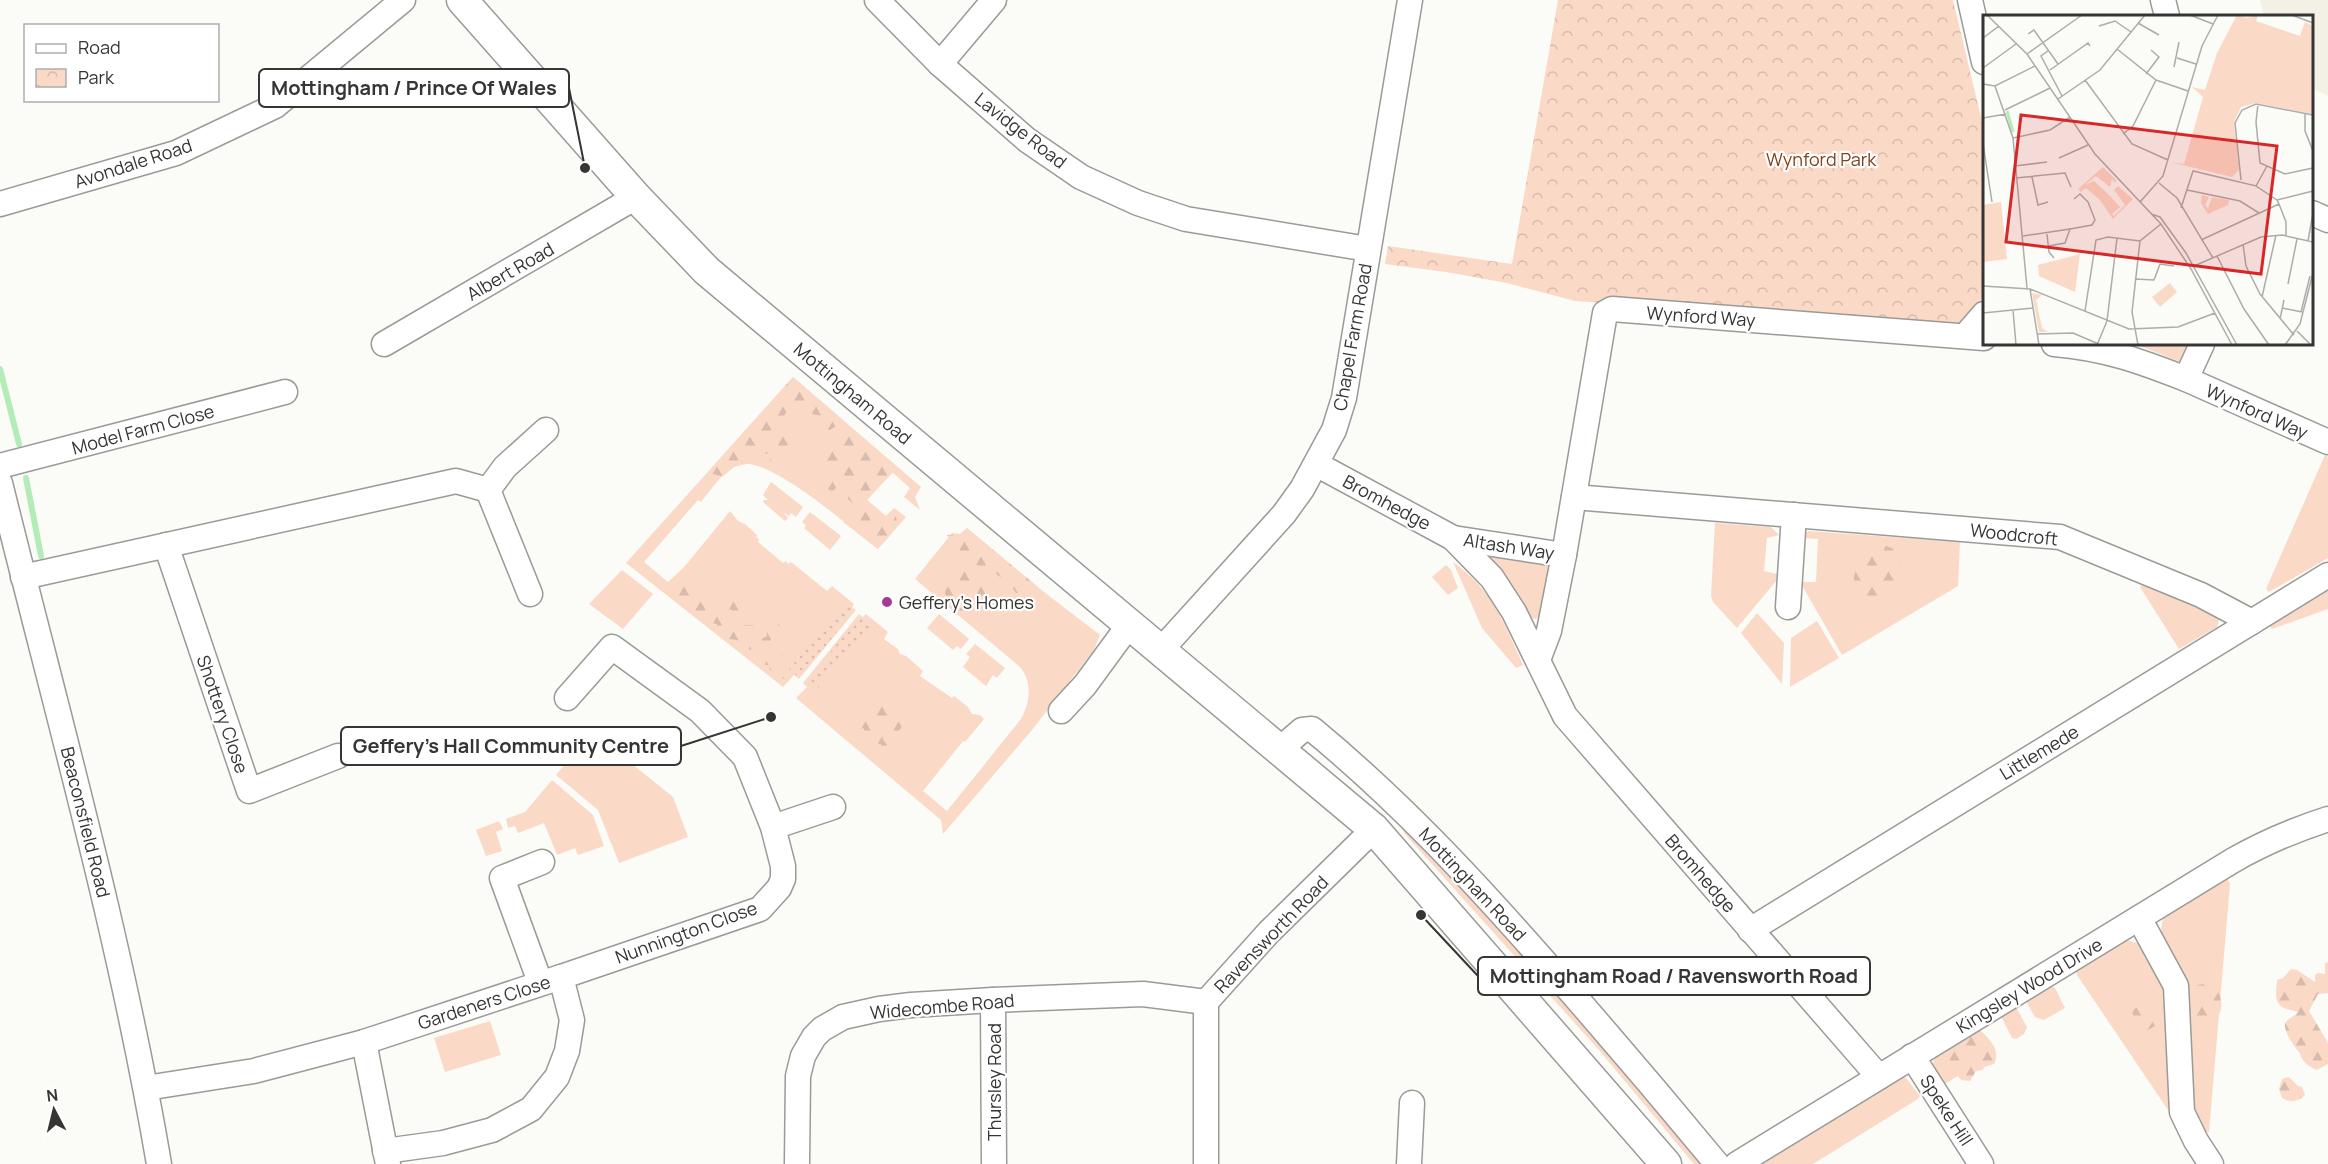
<svg xmlns="http://www.w3.org/2000/svg" width="2328" height="1164" font-family="Manrope,sans-serif">
	<style>
		.built { fill: #f3f1e6 }
		.grass { fill: #fbd9c7 }
		.forest { fill: url(#forest-firs) }
		.park { fill: url(#park-crowns) }
		.garden { fill: url(#garden-dots) }
		.lines { fill: none; stroke-linecap: round; stroke-linejoin: round }
		.stream { stroke: #b3ecb8; stroke-width: 6 }
		.minor-casing { stroke: #9a9a97; stroke-width: 27 }
		.major-casing { stroke: #9a9a97; stroke-width: 33 }
		.minor { stroke: #fff; stroke-width: 24 }
		.major { stroke: #fff; stroke-width: 30 }
		.poi-dot { fill: #a93894; stroke: #fff; stroke-width: 2 }
		.labels { text-anchor: middle; dominant-baseline: central; stroke-width: 4.5; stroke-linejoin: round; paint-order: stroke }
		.street-label { font-size: 18px; fill: #353534; stroke: #fff }
		.park-label { font-size: 18px; fill: #7e421c; stroke: #fff }
		.poi-label { font-size: 18px; fill: #353534; stroke: #fff; text-anchor: start }
		.inset-river { fill: none; stroke: #b3ecb8; stroke-width: 3 }
		.inset-road { fill: none; stroke: #acaca9; stroke-width: 1.5 }
		.view { fill: #d62828; fill-opacity: 0.15; stroke: #d62828; stroke-width: 3 }
		.inset-edge { fill: none; stroke: #353534; stroke-width: 3 }
		.leader { fill: none; stroke: #353534; stroke-width: 2 }
		.callout-dot { fill: #353534; stroke: #fff; stroke-width: 2 }
		.callout { fill: #fff; stroke: #353534; stroke-width: 2 }
		.callout-label { font-size: 20px; text-anchor: middle; font-weight: bold; fill: #353534 }
	</style>
	<defs>
		<pattern id="forest-firs" width="22" height="20" patternUnits="userSpaceOnUse" patternTransform="scale(1.5)"><rect width="22" height="20" fill="#fbd9c7"/><path d="M5 1l3.5 6h-7zM16 11l3.5 6h-7z" fill="#d8bbac"/></pattern>
		<pattern id="park-crowns" width="20" height="18" patternUnits="userSpaceOnUse" patternTransform="scale(1.5)"><rect width="20" height="18" fill="#fbd9c7"/><path d="M2 6a3 3 0 1 1 6 0M12 15a3 3 0 1 1 6 0" fill="none" stroke="#d8bbac"/></pattern>
		<pattern id="garden-dots" width="8" height="8" patternUnits="userSpaceOnUse" patternTransform="scale(1.5)"><rect width="8" height="8" fill="#fbd9c7"/><path d="M2 2h.1M6 6h.1" fill="none" stroke="#d8bbac" stroke-width="1.8" stroke-linecap="round"/></pattern>
	</defs>
	<rect width="100%" height="100%" fill="#fbfbf7"/>
	<polygon class="built" points="2260,0 2328,0 2328,96 2312,88 2312,16 2264,16"/>
	<g class="grass">
		<polygon points="2135,344 2193,344 2183,363"/>
		<path d="M793,377L921,487L915,497L920,510L904,497L910,488L892,472L867,500L886,516L894,508L906,517L878,549C852,529 772,458 741,464C724,468 712,489 701,502L698,500L644,562L668,582L685,566L730,511L738,521L745,524L757,535L756,537L759,539L758,542L783,563L786,561L788,564L791,562L827,591L832,586L854,604L852,607L856,610L799,679L794,675L783,687L626,563Z"/>
		<polygon points="2325,455 2328,457 2328,558 2269,592 2266,589"/>
		<polygon points="771,482 803,507 796,517 791,513 789,516 783,512 788,518 785,521 763,502 764,500 768,500 763,495"/>
		<polygon points="810,512 841,536 830,550 804,528 806,525 802,522"/>
		<polygon points="1715,523 1771,527 1779,535 1767,538 1764,571 1781,575 1737,628 1713,602 1711,596"/>
		<path d="M967,528L1044,592L1100,635L1094,650L1032,730L943,834L941,820L796,698L807,687L803,683L859,614L863,617L866,614L888,632L884,639L898,649L900,654L906,656L923,671L920,676L952,698L954,696L968,707L972,714L980,715L984,719L965,742L963,741L923,791L947,811L1021,719C1030,702 1033,683 1020,667L915,579L952,533L960,534Z"/>
		<polygon points="1808,531 1960,542 1958,586 1842,655 1800,582 1816,582 1818,539 1802,538"/>
		<path d="M1495,552C1516,555 1542,554 1554,574L1543,617L1534,619L1528,615L1510,583L1492,564V557Z"/>
		<path d="M1453,562C1493,591 1504,622 1523,665L1516,668L1482,628Z"/>
		<polygon points="1446,565 1451,570 1458,588 1448,595 1432,577"/>
		<polygon points="622,570 653,594 623,629 589,604"/>
		<polygon points="2142,585 2213,614 2219,620 2217,627 2179,649 2140,587"/>
		<polygon points="2328,589 2328,609 2272,629 2269,626"/>
		<polygon points="1757,613 1784,643 1782,684 1741,633"/>
		<polygon points="939,614 969,639 961,649 957,646 953,650 927,628"/>
		<polygon points="1817,621 1839,658 1790,687 1791,638"/>
		<polygon points="975,644 1005,668 997,678 993,675 986,686 963,667 970,657 966,654"/>
		<polygon points="592,732 673,797 688,837 619,863 598,810 556,775"/>
		<polygon points="552,780 593,815 604,846 578,855 575,848 557,855 544,823 518,833 515,826 508,828 506,819 525,812"/>
		<polygon points="1398,816 1547,980 1705,1164 1694,1164 1599,1050 1405,834 1397,820"/>
		<polygon points="499,821 503,829 496,832 502,851 486,856 476,830"/>
		<polygon points="2227,878 2230,884 2209,1132 2205,1132 2194,1113 2160,937 2163,917"/>
		<polygon points="2126,940 2140,944 2165,980 2172,1109 2168,1110 2077,975 2076,970"/>
		<polygon points="2051,986 2055,988 2065,1008 2044,1020 2035,1017 2027,1003 2028,999"/>
		<polygon points="2012,1007 2017,1009 2027,1027 2024,1034 2016,1039 2012,1038 2001,1016"/>
		<polygon points="490,1021 501,1055 445,1072 434,1038"/>
		<polygon points="1965,1038 1981,1061 1945,1084 1933,1064 1934,1057"/>
		<polygon points="1903,1076 1906,1078 1920,1096 1918,1099 1813,1164 1759,1164"/>
	</g>
	<g class="forest">
		<polygon points="793,377 843,420 839,426 836,426 830,430 824,428 821,424 822,416 812,414 812,408 803,410 800,408 799,411 785,413 784,418 792,429 788,433 790,438 787,441 788,446 796,451 791,461 780,463 779,467 775,468 770,462 772,453 758,455 754,448 750,447 744,453 746,464 734,467 722,477 708,472"/>
		<path d="M853,431L895,465V470L867,500L886,516L890,512H894C903,527 887,538 878,549L843,522L846,514L849,516L850,510L861,506L862,503L854,504L839,492L840,489L837,487L832,492C826,488 822,481 823,474L827,472L821,458L827,450L830,449L836,455L848,436Z"/>
		<polygon points="967,528 1038,587 1037,591 1024,594 1022,589 1020,588 1018,593 1016,593 1010,584 992,571 986,573 986,576 993,586 990,589 994,595 990,599 986,600 980,613 972,616 969,613 955,615 951,607 946,603 947,600 942,583 959,570 963,572 968,565 971,568 976,566 976,573 981,571 981,567 975,564 973,557 955,549 947,535 960,534"/>
		<path d="M1883,545L1898,550L1901,563L1896,577L1899,581C1894,590 1882,601 1870,599C1866,598 1863,597 1859,596C1847,582 1858,561 1869,548Z"/>
		<path d="M691,578L699,583L711,598H721L725,607L728,599L726,595L734,596L735,590L747,596L748,602L752,603C745,610 739,617 730,609L727,611L735,619L743,618L746,625H753L760,640L767,636L766,626L771,623H778L782,630L781,640L779,641L771,639L769,646L776,649L777,658L782,655L786,659L791,660L794,668L793,671L787,672L785,679L781,678L777,673H771L769,665H765L760,658L756,659L753,649L745,650L743,645H738L737,640L729,639L723,631L717,629V624L711,623L709,617L705,618L701,613C689,611 686,597 672,596L668,590L670,585L675,583L680,588L684,587V582Z"/>
		<polygon points="889,703 900,709 903,725 893,739 887,741 882,739 889,746 888,750 884,751 880,749 881,744 873,743 868,737 864,735 864,728 858,730 854,725 856,721 863,720 869,711 874,711 877,707"/>
		<path d="M2328,962V993L2318,994L2309,1011L2328,1043V1064L2317,1070C2309,1067 2301,1061 2300,1053C2295,1048 2281,1028 2286,1022C2288,1019 2295,1016 2298,1012C2274,1007 2275,1001 2277,980L2283,978L2291,969L2297,970L2315,982V975L2318,973L2325,974V963Z"/>
		<path d="M2210,982C2235,1003 2214,1040 2192,1018L2189,1001L2194,997L2197,985L2203,984L2206,986Z"/>
		<path d="M2140,1005C2153,1009 2154,1006 2161,1021H2156L2155,1026L2148,1030L2144,1027L2139,1029L2131,1021L2134,1019L2132,1011Z"/>
		<path d="M1979,1029C1988,1038 2002,1050 1994,1064L1984,1067L1983,1070L1976,1071L1970,1081L1961,1080L1953,1070L1947,1069V1061L1949,1057L1943,1054V1050Z"/>
		<path d="M2289,1077L2298,1086L2302,1087L2305,1095C2298,1102 2290,1103 2282,1098L2279,1089L2282,1079Z"/>
	</g>
	<polygon class="park" points="1558,0 1953,0 1984,130 1984,296 1960,326 1575,301 1507,283 1446,272 1385,264 1388,246 1512,264"/>
	<g class="garden">
		<polygon points="848,601 853,605 851,607 855,610 799,678 789,669"/>
		<polygon points="859,616 863,619 865,616 874,623 815,691 806,683"/>
	</g>
	<g class="lines">
		<g class="stream">
			<polyline points="0,369 19,444"/>
			<polyline points="26,478 41,556"/>
		</g>
		<defs>
			<g id="minor">
				<polyline points="877,0 940,64 1027,140 1081,177 1138,203 1186,219 1368,249"/>
				<polyline points="1970,0 1984,62"/>
				<polyline points="2163,0 2167,16"/>
				<polyline points="940,64 994,0"/>
				<polyline points="0,204 176,153 275,106 403,0"/>
				<polyline points="2312,213 2328,220"/>
				<polyline points="1965,336 1984,314"/>
				<polyline points="384,344 636,197"/>
				<path d="M2054,344C2104,348 2140,361 2186,379L2202,344"/>
				<polyline points="2186,379 2328,442"/>
				<polyline points="1316,464 1453,538 1492,578 1514,612 1565,716 1879,1077"/>
				<polyline points="0,466 285,392"/>
				<path d="M0,483C56,710 120,934 159,1164"/>
				<polyline points="488,490 505,467 546,430"/>
				<polyline points="1574,497 2060,537 2201,595 2252,622"/>
				<polyline points="1453,538 1564,555"/>
				<polyline points="166,545 249,791 338,756"/>
				<polyline points="23,577 456,481 488,490 530,594"/>
				<polyline points="1788,607 1794,515"/>
				<polyline points="1160,651 1284,514 1302,489 1334,430 1344,398 1410,0"/>
				<polyline points="1538,660 1549,631 1564,555 1605,313 1612,309 1984,338"/>
				<polyline points="1061,711 1085,685 1129,625"/>
				<path d="M1279,750L1302,730L1312,729C1398,800 1470,877 1543,960C1602,1027 1660,1095 1717,1164"/>
				<polyline points="773,827 833,807"/>
				<polyline points="2139,918 2176,986 2182,1112 2196,1141 2211,1164"/>
				<polyline points="1750,930 2328,575"/>
				<polyline points="561,977 760,909 779,888 783,879 783,866 773,827 745,757 700,711 612,647 567,698"/>
				<polyline points="540,982 502,878 542,862"/>
				<polyline points="993,1000 994,1164"/>
				<polyline points="364,1042 388,1164"/>
				<polyline points="1912,1056 1981,1164"/>
				<polyline points="146,1088 254,1071 364,1042 561,977 572,1020 567,1051 557,1077 531,1109 492,1130 443,1143 385,1151"/>
				<polyline points="797,1164 798,1076 803,1056 814,1037 822,1029 843,1017 879,1009 911,1005 993,1000 1143,994 1206,1002"/>
				<polyline points="1206,1164 1206,1002 1269,932 1374,829"/>
				<polyline points="1409,1164 1412,1103"/>
				<path d="M1737,1164L2232,861C2263,843 2294,830 2328,819"/>
			</g>
			<polyline id="major" points="462,0 636,197 707,271 1374,829 1666,1164"/>
		</defs>
		<use href="#minor" class="minor-casing"/>
		<use href="#major" class="major-casing"/>
		<use href="#minor" class="minor"/>
		<use href="#major" class="major"/>
	</g>
	<circle class="poi-dot" cx="887" cy="602" r="6"/>
	<g class="labels">
		<g class="street-label">
			<text transform="translate(1021 130) rotate(38)">Lavidge Road</text>
			<text transform="translate(133 163) rotate(-18)">Avondale Road</text>
			<text transform="translate(510 271) rotate(-30)">Albert Road</text>
			<text transform="translate(1701 316) rotate(4)">Wynford Way</text>
			<text transform="translate(1352 337) rotate(-80)">Chapel Farm Road</text>
			<text transform="translate(853 393) rotate(40)">Mottingham Road</text>
			<text transform="translate(2257 411) rotate(24)">Wynford Way</text>
			<text transform="translate(143 429) rotate(-15)">Model Farm Close</text>
			<text transform="translate(1387 502) rotate(28)">Bromhedge</text>
			<text transform="translate(2014 534) rotate(6)">Woodcroft</text>
			<text transform="translate(1509 546) rotate(9)">Altash Way</text>
			<text transform="translate(223 714) rotate(71)">Shottery Close</text>
			<text transform="translate(2039 752) rotate(-31)">Littlemede</text>
			<text transform="translate(86 822) rotate(76)">Beaconsfield Road</text>
			<text transform="translate(1701 873) rotate(49)">Bromhedge</text>
			<text transform="translate(1473 884) rotate(47)">Mottingham Road</text>
			<text transform="translate(686 932) rotate(-20)">Nunnington Close</text>
			<text transform="translate(1271 934) rotate(-46)">Ravensworth Road</text>
			<text transform="translate(2029 985) rotate(-31)">Kingsley Wood Drive</text>
			<text transform="translate(484 1002) rotate(-18)">Gardeners Close</text>
			<text transform="translate(942 1006) rotate(-5)">Widecombe Road</text>
			<text transform="translate(994 1082) rotate(-90)">Thursley Road</text>
			<text transform="translate(1947 1110) rotate(57)">Speke Hill</text>
		</g>
		<g class="park-label">
			<text x="1821" y="159">Wynford Park</text>
		</g>
		<g class="poi-label">
			<text x="899" y="602">Geffery's Homes</text>
		</g>
	</g>
	<g transform="translate(1983 15)">
		<rect width="330" height="330" fill="#fbfbf7"/>
		<path d="M120,152L133,165L132,168L129,164L127,172L113,161L102,170L111,166L127,181L137,192L129,199L131,201L142,190L131,175L135,171L150,184L130,204L117,185L103,173L98,177L95,174ZM219,180L226,182L222,190L225,194L229,182L246,185L245,190L225,199L218,188ZM187,268L194,277L177,292L169,282ZM49,278L59,280L53,285L59,313L65,317H56Z" fill="#fbd9c7"/>
		<path d="M254,0L264,3L275,0L273,6L317,21L322,7L330,11V99L273,88L258,92L251,107L256,155L249,162L187,147L201,149L220,82L209,72L222,75L234,38ZM18,187L24,244L0,247V190Z" fill="#fbd9c7"/>
		<path d="M97,239L92,277L56,261L55,250Z" fill="#fbd9c7"/>
		<path class="inset-river" d="M24,96L30,117"/>
		<path class="inset-road" d="M4,0L44,39L112,139L178,209L208,254L249,330M207,0L230,9M309,0L330,8M155,8L176,20M116,11L132,6L148,17M45,19L51,15L75,49M0,23L16,11M134,34L173,65L205,76M66,35L58,41L79,81M44,39L99,0M194,43L213,49M191,52L196,27M0,53L33,29M67,55L105,28L107,31M163,59L176,42L168,35M102,65L149,129L185,145M0,69L12,71L52,51M12,71L30,123L44,273M75,84L117,55L162,0M275,89L273,107L277,148L302,159L330,153M22,95L67,73M322,98V116L330,136M0,103L23,99M140,119L150,111L173,65M30,123L67,115L87,102M0,129L9,187M76,143L105,130M32,151L64,147M49,162L55,190L65,187M33,163L82,158L88,172M258,165L252,108L259,95L273,89L330,100M176,168L194,183L230,243M273,171L294,185M204,175L257,186L276,198M157,187L180,161L219,31L235,0M296,189L294,185L330,176M296,189L303,207V221M198,193L210,156L273,171L284,151M168,199L177,202L203,238L254,330M87,214L109,210L112,205L105,187L97,179L91,184M64,219L66,237L71,243M40,221L87,214L82,228L65,231M218,225L296,189M325,226L330,198M260,229L263,251L277,279L311,320M234,241L261,294L286,330M211,251L278,222L299,220L330,227M152,264L171,265L177,249L191,251M305,269L314,224M0,271L47,274L146,314L195,312L232,298M47,274L56,330M279,282L293,220M299,293L319,297M30,295L33,330M102,296L113,225L125,222L157,226M318,297L327,261M0,298L50,293M297,304L301,285M314,316L328,330M54,319L90,318L118,330M114,330L124,306L134,223M155,330L149,297L157,226L178,209M302,330L317,309L330,258"/>
		<path class="view" d="M38,100L294,131L278,259L23,227Z"/>
		<rect width="330" height="330" class="inset-edge"/>
	</g>
	<path class="leader" d="M585 168L569 88M771 717L681 746M1421 915L1478 976"/>
	<g class="callout-dot">
		<circle cx="585" cy="168" r="6"/>
		<circle cx="771" cy="717" r="6"/>
		<circle cx="1421" cy="915" r="6"/>
	</g>
	<g class="callout">
		<rect x="259" y="69" width="310" height="38" rx="6"/>
		<rect x="341" y="727" width="340" height="38" rx="6"/>
		<rect x="1478" y="957" width="392" height="38" rx="6"/>
	</g>
	<g class="callout-label">
		<text x="414" y="95">Mottingham / Prince Of Wales</text>
		<text x="511" y="753">Geffery's Hall Community Centre</text>
		<text x="1674" y="983">Mottingham Road / Ravensworth Road</text>
	</g>
	<rect x="24" y="24" width="195" height="78" fill="#ffffff" stroke="#aeaeae" stroke-width="1.5"/>
	<rect x="36" y="44" width="30" height="9" fill="#ffffff" stroke="#aeaeae" stroke-width="1.5"/>
	<text x="78" y="54" font-size="18" fill="#353534">Road</text>
	<rect x="36" y="69" width="30" height="18" fill="url(#park-crowns)" stroke="#aeaeae" stroke-width="1.5"/>
	<text x="78" y="84" font-size="18" fill="#353534">Park</text>
	<g transform="translate(54 1110) rotate(353)" stroke="#ffffff" stroke-width="4.5" paint-order="stroke">
	<path d="M0-4.5L10 22L0 15L-10 22Z" fill="#353534"/>
	<text y="-9" font-size="16" font-weight="bold" text-anchor="middle" fill="#353534">N</text>
	</g>
</svg>
